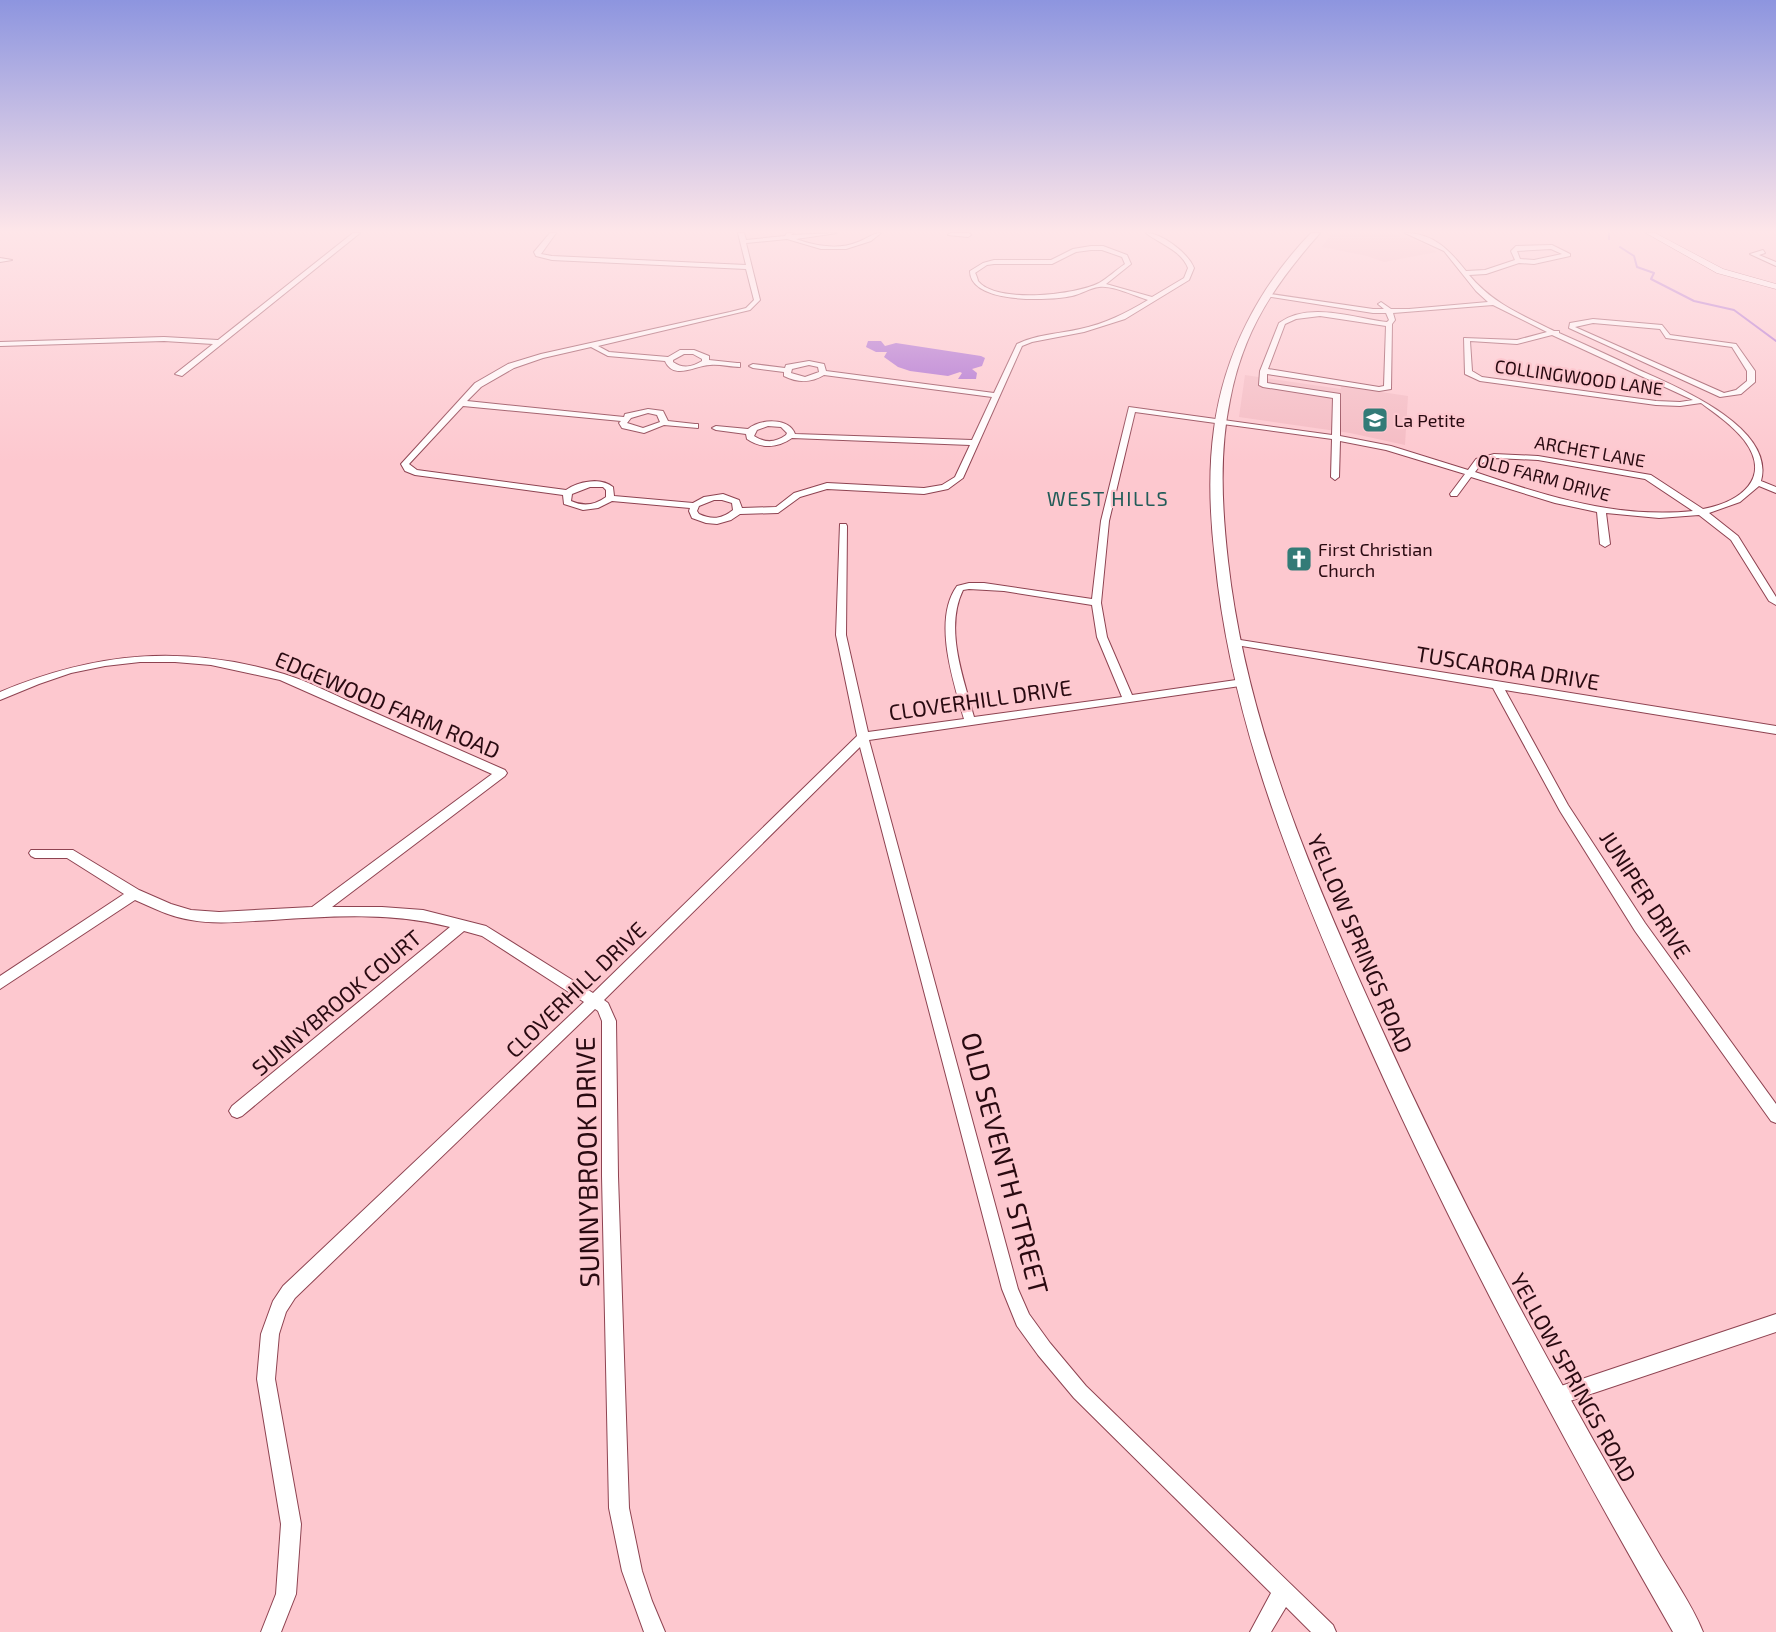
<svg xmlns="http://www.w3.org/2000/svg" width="1776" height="1632" font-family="'Exo 2',sans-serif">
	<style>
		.built { fill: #f4bac2 }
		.water { fill: #a667d1 }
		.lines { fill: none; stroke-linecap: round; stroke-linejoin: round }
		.stream { stroke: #a667d1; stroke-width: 2 }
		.minor-casing { stroke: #8e4351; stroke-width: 2 }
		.tertiary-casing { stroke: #8e4351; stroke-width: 1 }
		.secondary-casing { stroke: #8e4351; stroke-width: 2 }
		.minor { fill: #fff; fill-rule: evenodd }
		.tertiary { fill: #fff; fill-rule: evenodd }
		.secondary { fill: #fff; fill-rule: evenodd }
		.labels { text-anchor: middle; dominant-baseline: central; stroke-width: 4.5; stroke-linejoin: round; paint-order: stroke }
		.far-street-label { font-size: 18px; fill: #290a11; stroke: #fdc8cf }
		.far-poi-label { font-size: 18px; fill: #290a11; stroke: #fdc8cf; text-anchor: start }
		.far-neighbourhood-label { font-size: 20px; letter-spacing: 1.5px; fill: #225c59; stroke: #fdc8cf }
		.street-label { font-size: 22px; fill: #290a11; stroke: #fdc8cf }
		.near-street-label { font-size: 27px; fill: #290a11; stroke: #fdc8cf }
	</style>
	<rect width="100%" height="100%" fill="#fdc8cf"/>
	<g class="built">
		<polygon points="1332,233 1390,233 1423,243 1437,252 1384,262 1367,256 1322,247"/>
		<polygon points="1245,375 1341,389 1341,386 1408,396 1405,445 1350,433 1239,417"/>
	</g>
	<polygon class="water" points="868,341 881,341 885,346 896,343 981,356 985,358 982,366 972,369 977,373 976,379 958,379 962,373 960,372 948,376 910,371 898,367 884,357 887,352 876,352 866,347"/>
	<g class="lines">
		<g class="stream">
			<polyline points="1609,233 1609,239"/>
			<polyline points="1620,247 1634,256 1637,267 1654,273 1651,279 1694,301 1734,310 1776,341"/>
		</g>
		<defs>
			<g id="minor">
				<polygon points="353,233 360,233 182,376 175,374 213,344 164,341 0,346 0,342 164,337 218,340"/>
				<path d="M550,233H556L541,254L552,256L746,265L738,233H744L746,240L785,236L787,233H793L791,235L837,233L796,239C815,246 839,250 858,242C867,239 872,233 881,233L871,241L846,249H821L787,239L746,243L760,300L750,310L598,346L609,352L668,357L680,350H694L709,356V360L737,363H740V367C730,367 720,364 710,365C696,365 674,381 665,361L608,356L591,347L543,358L514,368L481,387L467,401L624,417L625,414L648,409L663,411L668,421L695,424H698V428L664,425L644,433L622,428L619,423L621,421L463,406L409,464L417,470L566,490C578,481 601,477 613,487L614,496L693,503L704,497L723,494L739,500L742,508L776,507L794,493L827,483L924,488L942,485L955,477L970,445L792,438C778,448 761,449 747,439L746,434L716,430L712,428L716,426L748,429C760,419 789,417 795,434L972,440L992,397L824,375C811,383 798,383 784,376V372L753,368L749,366L753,364L785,368L786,365L809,361L824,364L826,371L994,393L1017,344C1037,334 1059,334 1080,329C1105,324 1126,313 1148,300C1134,296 1113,285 1099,287C1090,288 1081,294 1072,296C1049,301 970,304 970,271L983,263L994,260H1051L1073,249L1091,246H1103L1127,255L1131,264L1106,284L1152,297L1184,278L1188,268C1181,250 1160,244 1146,233C1162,233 1188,253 1194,268L1189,280L1125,319L1084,332L1032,342L1022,346L963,478L948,489L924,494L827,489L800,497L778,513L740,514L731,520L717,524L706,523L692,518L689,511L690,508L612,501L598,508L583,510L564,504L563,495L415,475L405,471L401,464L475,383L508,364L541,354L730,312L746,308L754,300L746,269L552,260L536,256L534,252ZM1091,250H1102L1122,257L1125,264C1116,270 1108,278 1099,283C1076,295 996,304 978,281C978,280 976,274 975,273L987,265L994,264H1052L1076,252ZM684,354H693L702,359V361C692,367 683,369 673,362V360ZM809,365L818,367L819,372L805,377L791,373L792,369ZM648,413L657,415L660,422L643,428L627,423L631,418ZM768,426L781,427L787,433L786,435C775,443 765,443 754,436L757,430ZM590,487H603L606,490V497C595,505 584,507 571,501L572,494ZM714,500H722L732,503L733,510C722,519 712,520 699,514L697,511L699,506Z"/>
				<polygon points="950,233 969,233 971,235 968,237 948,235"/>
				<path d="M1405,233C1434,233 1450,251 1466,271L1485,270L1515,260L1511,251L1516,246L1552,245L1570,254V256L1534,264L1519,263L1486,274L1469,275C1492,303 1522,315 1554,331H1559V333C1586,345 1613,357 1639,370C1675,386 1776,427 1761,481L1776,487V493L1759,486L1740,502L1709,513L1738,536L1776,597V605L1769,601L1731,540L1699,515L1659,518L1606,513L1610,544L1605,547L1600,544L1597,512L1555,503L1471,477L1457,496H1451L1450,494L1465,474L1386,450L1340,441L1339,477L1335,480L1331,477L1332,439L1135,412L1109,521L1101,603L1107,637L1132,695L1243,679L1248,683L1247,685L869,740L1018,1289L1029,1314L1050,1343L1086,1386L1333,1625L1336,1632H1311L1286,1607L1271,1632H1250L1271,1593L1074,1398L1038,1355L1017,1326L1002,1289L860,747L604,1000L608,1003L616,1021L618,1176L629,1508L642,1571L652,1601L665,1632H644L622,1571L609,1508L602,1176V1021L598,1011L595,1009L295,1298L286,1312L279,1334L275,1379L301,1524L296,1594L281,1632H261L276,1594L281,1524L257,1379L261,1334L273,1301L283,1286L584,1002L482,936L464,931L242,1116L237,1118L232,1116L229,1111L232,1106L450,927C392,912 332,916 273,920C246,921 217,925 191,920C171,917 153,908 135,900L0,989V976L124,894L67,858H35L31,856L29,853L31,850H73L139,890L171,904L191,910L219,912L312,907L492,774L280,680L211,665L175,662H140L105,666L71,673L39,684L0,700V692C96,652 183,644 284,674C308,681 332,694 355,704C405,726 455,748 505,770L507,773L505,776L332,907H382L423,910L486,926L593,993L857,736L836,635L840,524H846L847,526L846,635L868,732L964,719C954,683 932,620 957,586L969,583H984L1092,599L1101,521L1129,407L1332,435L1333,398L1263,387L1259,385L1260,371L1279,323C1309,301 1353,318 1387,322L1389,320L1386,313H1373L1266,296L1264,295V293L1373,309H1384L1378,304L1381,302L1391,309H1409L1488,302L1476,291L1444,251ZM1551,249L1562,254L1534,260L1520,259L1517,251ZM1493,305L1547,332L1517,340L1464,338L1465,374L1480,381L1656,405L1680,406L1701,403C1716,414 1732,425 1744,440C1773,478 1740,502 1703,509L1651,475L1538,456L1494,454L1476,459L1468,470L1391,446L1340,436V394L1267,383V374L1379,391L1391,389L1392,324L1395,320L1393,313ZM1320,316L1386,326L1384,386L1379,387L1268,369L1285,324L1296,319ZM1552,335L1693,400L1680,402L1656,401L1482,377L1472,371L1470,341L1517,344ZM1495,458L1538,460L1645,479L1693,511C1618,519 1545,496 1475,472L1482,463ZM969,589L1004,591L1092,605L1097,637L1122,697L974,717C964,679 944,629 963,590Z"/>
				<polygon points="1763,250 1765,253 1759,255 1776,262 1776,266 1750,254"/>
				<polygon points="0,258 12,260 0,262"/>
				<path d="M1593,319L1662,325L1670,335L1736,344L1755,371V382L1741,394L1720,397L1569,328L1570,323ZM1593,323L1660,329L1666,338L1732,347L1747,371V381L1736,390L1724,393L1575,327Z"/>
				<polygon points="1234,639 1776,726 1776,734 1505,690 1568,805 1645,923 1776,1104 1776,1123 1771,1121 1635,931 1560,811 1493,688 1230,644 1230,640"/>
				<polygon points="1776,1314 1776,1332 1555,1406 1549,1403 1546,1397 1549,1391 1555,1388"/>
			</g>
			<polygon id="tertiary" points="1646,233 1655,233 1723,269 1776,284 1776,289 1717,273"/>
			<path id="secondary" d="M1311,233H1320C1274,285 1243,331 1230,400C1219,453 1222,508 1228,561C1246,722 1311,874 1378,1021C1438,1154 1505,1284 1577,1411C1602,1456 1628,1501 1654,1545C1670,1574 1691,1602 1703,1632H1673C1560,1435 1452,1234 1360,1026C1294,876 1231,723 1215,559C1210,516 1208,472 1214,429C1224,354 1259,287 1311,233Z"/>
		</defs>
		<use href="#minor" class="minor-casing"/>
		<use href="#tertiary" class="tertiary-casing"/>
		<use href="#secondary" class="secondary-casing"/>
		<use href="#minor" class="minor"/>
		<use href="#tertiary" class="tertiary"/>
		<use href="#secondary" class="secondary"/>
	</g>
	<linearGradient id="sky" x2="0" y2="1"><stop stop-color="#8d95df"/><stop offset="0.5" stop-color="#fee6e9"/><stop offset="1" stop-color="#fee6e9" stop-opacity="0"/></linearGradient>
	<rect width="1776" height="462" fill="url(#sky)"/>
	<defs>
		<symbol id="school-square" viewBox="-11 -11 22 22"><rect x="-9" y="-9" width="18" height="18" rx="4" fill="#337b77" stroke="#fdc8cf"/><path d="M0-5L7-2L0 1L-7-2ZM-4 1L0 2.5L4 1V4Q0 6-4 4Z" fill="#fff"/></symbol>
		<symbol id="church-square" viewBox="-11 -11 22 22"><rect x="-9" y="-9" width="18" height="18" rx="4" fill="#337b77" stroke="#fdc8cf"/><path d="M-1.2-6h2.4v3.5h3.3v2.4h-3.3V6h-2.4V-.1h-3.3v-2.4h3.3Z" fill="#fff"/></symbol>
	</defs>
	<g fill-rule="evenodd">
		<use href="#school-square" x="1360" y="405" width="30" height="30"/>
		<use href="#church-square" x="1284" y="544" width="30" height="30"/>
	</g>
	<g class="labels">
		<g class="far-street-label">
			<text transform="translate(1579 377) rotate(8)">COLLINGWOOD LANE</text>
			<text transform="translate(1590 451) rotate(10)">ARCHET LANE</text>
			<text transform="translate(1544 477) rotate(15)">OLD FARM DRIVE</text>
		</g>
		<g class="far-poi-label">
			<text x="1394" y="420">La Petite</text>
			<text x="1318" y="549">First Christian<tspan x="1318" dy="21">Church</tspan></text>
		</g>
		<g class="far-neighbourhood-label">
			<text x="1108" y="498">WEST HILLS</text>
		</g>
		<g class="street-label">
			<text transform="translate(1508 667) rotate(9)">TUSCARORA DRIVE</text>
			<text transform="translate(980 699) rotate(-8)">CLOVERHILL DRIVE</text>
			<text transform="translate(388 704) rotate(23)">EDGEWOOD FARM ROAD</text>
			<text transform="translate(1646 894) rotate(57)">JUNIPER DRIVE</text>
			<text transform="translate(1361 943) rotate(67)">YELLOW SPRINGS ROAD</text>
			<text transform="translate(575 989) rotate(-44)">CLOVERHILL DRIVE</text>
			<text transform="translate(336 1002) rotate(-40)">SUNNYBROOK COURT</text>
			<text transform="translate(1574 1377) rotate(61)">YELLOW SPRINGS ROAD</text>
		</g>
		<g class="near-street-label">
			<text transform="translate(586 1162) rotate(-91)">SUNNYBROOK DRIVE</text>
			<text transform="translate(1006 1163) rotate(75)">OLD SEVENTH STREET</text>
		</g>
	</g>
</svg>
